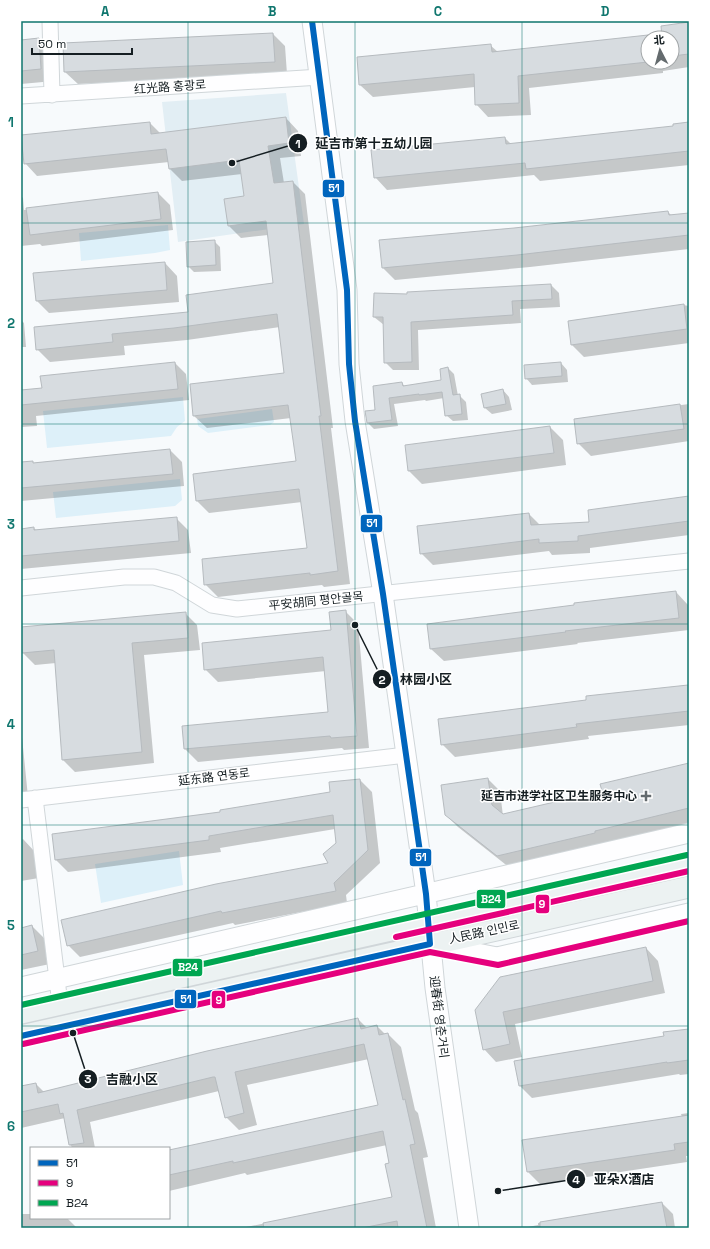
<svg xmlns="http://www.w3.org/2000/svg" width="710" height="1249" viewBox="0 0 710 1249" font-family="'Space Grotesk','Noto Sans SC','Noto Sans KR',sans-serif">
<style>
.built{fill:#e2eef4}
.green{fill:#ddf0f9}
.shadow{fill:#0003;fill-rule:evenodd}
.building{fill:#d7dce0;stroke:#b6bbbf}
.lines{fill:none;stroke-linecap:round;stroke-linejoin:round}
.minor-casing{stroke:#d0d6d9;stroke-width:17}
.tertiary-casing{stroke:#d0d6d9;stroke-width:21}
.secondary-casing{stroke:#d0d6d9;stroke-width:23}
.minor{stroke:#fefeff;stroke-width:15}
.tertiary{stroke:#fefeff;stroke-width:19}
.secondary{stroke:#ecf2f2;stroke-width:21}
.bus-1-casing{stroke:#fff;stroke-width:9}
.bus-2-casing{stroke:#fff;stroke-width:9}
.bus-3-casing{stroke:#fff;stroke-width:9}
.bus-1{stroke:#0065bd;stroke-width:6}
.bus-2{stroke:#e5007d;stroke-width:6}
.bus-3{stroke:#00a651;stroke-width:6}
.grid{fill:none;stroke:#0f766e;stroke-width:1;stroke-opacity:0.55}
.poi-dot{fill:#646b6e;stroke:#fff;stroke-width:1.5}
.labels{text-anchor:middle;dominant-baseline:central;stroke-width:3;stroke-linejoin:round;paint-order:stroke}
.street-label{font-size:12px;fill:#151e22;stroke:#fff}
.poi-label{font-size:12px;font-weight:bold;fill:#151e22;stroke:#fff;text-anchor:end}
.leader{fill:none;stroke:#151e22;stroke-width:1.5}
.callout-dot{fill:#151e22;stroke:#fff;stroke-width:1.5}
.mark-label{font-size:12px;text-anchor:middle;font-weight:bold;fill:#fff}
.callout-label{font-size:13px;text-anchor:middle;font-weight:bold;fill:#151e22;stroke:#fff;stroke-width:3;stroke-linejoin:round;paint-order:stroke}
.line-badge{stroke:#fff;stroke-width:1.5}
.badge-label{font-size:11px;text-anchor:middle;font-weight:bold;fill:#fff}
.neatline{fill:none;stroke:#0f766e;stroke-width:1.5}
.grid-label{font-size:13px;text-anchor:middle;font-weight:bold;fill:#0f766e}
</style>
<rect width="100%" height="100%" fill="#f7fafc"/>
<path class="built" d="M286,93l18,131 -126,18 -16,-140z"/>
<path class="green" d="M168,225l2,25 -15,3 -74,8 -2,-28z
M183,397l2,24 -8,6 -6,9 -124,12 -4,-37z
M272,409l2,13 -4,3 -62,8 -10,-7 -1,-7z
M180,479l2,21 -7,6 -119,12 -3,-26z
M179,851l4,34 -82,18 -6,-39z"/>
<path class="shadow" d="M689,23v44l-26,4v2l-134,15 2,27 -43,2 -12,-13 -1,-17 -102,10 -13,-12 130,-40 8,7 165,-18zM648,38h24v24h-24z
M273,34l12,12 2,28 -209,10 -13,-12z
M39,39l12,13 3,29 -33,3v-43z
M286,118l12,13 3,25 -21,2 4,25 9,-1 12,12 28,234h-2l19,156 -26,3 -2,-2 -104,12 -13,-13 103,-35 -6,-47 -93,11 -12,-12 100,-39 -6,-44 -84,10 -13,-12 91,-42 -5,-47 -93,13 -63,6 1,9 -75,7 -13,-13 152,-36 85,-29 -6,-49 -27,3 -12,-12 16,-29 -3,-23 -60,7 -12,-12 -1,-7 -132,14 -12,-13 125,-40 11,11z
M689,123v42l-149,16 -6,-6 -147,15 -12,-13 130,-39 7,7 162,-18z
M158,193l12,12 3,25 -131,16 -2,-2 -19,2v-50l2,2 1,12z
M668,212l4,4 17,-2v35l-159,18 -135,13 -12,-12 132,-39z
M214,241l6,6 1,24 -27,1 -6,-6z
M165,263l12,13 2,26 -130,11 -12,-12z
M551,285l8,8 1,14 -40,2 1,14 -103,7 1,40h-26l-8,-8 -1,-37 -10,-8 34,-22z
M683,305l6,1v37l-105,14 -12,-12 -3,-24z
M21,320l3,3 2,24h-5z
M175,363l11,11 3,26 -153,16 1,10 -16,1v-36l22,-2z
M561,363l6,7 1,12 -36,3 -6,-7z
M448,368l6,6 4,22h2l6,6 2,18 -15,1 -7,-6 -2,-17 -18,3 -1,-1 -31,4 4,22 -24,3 -6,-6 9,-13 25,-27 3,4 37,-6z
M503,390l6,7 3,13 -20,4 -7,-6z
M689,404v37l-98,15 -13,-13 -3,-24z
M550,427l13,13 3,25 -144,19 -13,-13 -3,-25z
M170,450l12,12 2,24 -163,15v-38l11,-1 2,1z
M689,497v38l-99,13v5l-38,2 -3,-4 -116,14 -12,-12 108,-39 11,11 51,-2z
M176,518l12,12 3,23 -170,16v-39l13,-2 3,3z
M676,592l12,13 1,25 -112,13 1,1 -134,17 -13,-12 -3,-24z
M345,611l13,13 11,124 -25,2 -2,-2 -144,14 -13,-13 -2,-22 146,-14 -3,-42 -108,11 -13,-13 127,-38z
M185,613l12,12 3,25 -56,5 10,108 -79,9 -12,-12 -7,-97 -21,2 -12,-12 -2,-25z
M688,686l1,1v38l-101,11 1,3 -134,18 -13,-13 145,-43z
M21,727l7,70 -7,1z
M689,764v59l-179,45 -52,-41 -12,-12 42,-36 12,12 3,25 100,-24z
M360,780l12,12 8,71 -34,32 1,8 -112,22 -2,-2 -153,34 -12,-12 261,-81 8,-20 -2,-15 -115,19 1,4 -153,20 -12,-12 -3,-25 168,-23 110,-19z
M23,839l12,13 4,26 -18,3v-41z
M32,926l13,13 5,25 -29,6v-41z
M646,948l12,13 7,32 -150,31 7,33 -26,5 -12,-13 -8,-39z
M358,1019l9,9 10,-2 9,9 2,-1 13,13 14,63 3,3 10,44 -5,1 13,70h-195l152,-30 -3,-34 -3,-19 -140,30 -2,-2 -76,18v-40l210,-45 -10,-47 -122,26 10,40 -18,5 -13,-13 -7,-26 -129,31 5,26h-22l-3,-3 -5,-27 -44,10v-41l15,-3 8,8z
M689,1030v44l-9,1 -1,-1 -147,24 -12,-12 145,-49z
M689,1113v43h-3l1,6 -147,22 -12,-12 154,-55 -1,-3z
M662,1203l11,11 2,14h-152l15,-3v-2z
M21,1214h10v4h36l10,10h-56z"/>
<path class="building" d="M689,22v32l-17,2v-18h-10l-1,-12z
M273,33l2,29 -211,10 -1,-29z
M648,35v27l-130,14 1,27 -44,2 -1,-31 -115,11 -2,-28 134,-13 1,8z
M39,38l2,31 -20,2v-31z
M286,117l3,26 -21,3 6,37 19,-2 28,235h-2l19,155 -28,4v-2l-106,12 -2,-26 105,-11 -8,-59 -103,12 -3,-27 103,-13 -8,-56 -95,11 -3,-32 94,-11 -7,-59 -103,14 -62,6 1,8 -77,8 -2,-23 154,-15 -2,-17 87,-12 -7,-62 -38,5 -4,-27 20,-3 -5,-36 -70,9 -3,-20 -142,15 -3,-29 129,-13 1,12z
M689,122v29l-163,18 -1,-6 -151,15 -3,-28 134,-13 1,7 167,-18v-2z
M158,192l3,27 -131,16 -4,-27z
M668,211l1,4 20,-2v22l-172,20 -135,13 -3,-28 135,-12z
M215,240l1,25 -29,2 -1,-25z
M165,262l2,28 -131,11 -3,-28z
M551,284l1,15 -40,2 1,14 -102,7 1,40 -28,1 -1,-46h-10l1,-24 33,1v-2z
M684,304l3,25 -116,16 -3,-24z
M175,362l3,27 -157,16v-15l21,-2 -2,-12z
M561,362l1,14 -37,3 -1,-14z
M448,367l5,28 7,-1 2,20 -17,2 -3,-24 -23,3v-1l-30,4 3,22 -25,3 -2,-12 10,-1 -2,-24 29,-4 1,4 38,-6 -1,-11z
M503,389l3,15 -22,4 -3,-14z
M680,404l4,25 -107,15 -3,-25z
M550,426l4,27 -146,18 -3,-26z
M170,449l3,25 -152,14v-26l12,-1v2z
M689,496v25l-111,15v5l-39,2v-4l-119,15 -3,-28 112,-13 2,12 58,-3 -1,-12z
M177,517l2,24 -158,15v-27l13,-2v3z
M676,591l3,27 -114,13 1,1 -136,17 -3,-25 147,-19v-2z
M346,610l11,126 -26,2 -1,-2 -146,13 -2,-23 146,-14 -5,-55 -119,13 -2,-27 129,-13 -2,-18z
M186,612l2,26 -56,5 10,109 -80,8 -8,-110 -32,3 -1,-26z
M688,685l1,26 -113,13 1,3 -136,18 -3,-26 148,-19v-4z
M689,763v45l-94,23v2l-98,23 -52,-41 -4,-30 47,-7 4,27 11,9 99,-23 -2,-7z
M360,779l8,71 -34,33 2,8 -114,22 -1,-2 -154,35 -6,-26 155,-36 112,-21 -5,-9 13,-11 -3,-28 -124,21v4l-154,20 -3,-26 168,-22v-2l110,-18 -1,-10z
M32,925l6,26 -17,4v-27z
M646,947l7,34 -150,31 7,32 -27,6 -8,-40 25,-33z
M358,1018l3,11 16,-4 2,10 9,-2 15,67 2,-1 10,45 -5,1 17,83h-29l-1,-7 -35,7h-98l-1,-5 129,-26 -7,-33 4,-1 -6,-32 -150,32v-2l-64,14v-25l209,-45 -14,-61 -129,28 9,41 -19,5 -10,-41h-2l-136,33 7,33 -15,2 -6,-32 -3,1 -2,-10 -37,8v-26l15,-3 2,10 169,-42z
M689,1029v31l-22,3v-1l-148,24 -5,-25 150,-25 -1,-4z
M689,1115v27l-15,2 1,6 -148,22 -5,-32z
M662,1202l5,26h-127v-6z"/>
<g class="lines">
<g class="minor-casing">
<path id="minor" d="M50,21l2,74
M21,96l299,-19
M21,588l103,-11h30l22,6 36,22 25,4 452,-48
M35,798l25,206
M21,800l385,-45"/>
</g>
<g class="tertiary-casing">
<path id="tertiary" d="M312,21l35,269 2,74 6,57 28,173 43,300 9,94 34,240
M432,944l65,13 192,-44
M21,987l668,-154"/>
</g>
<g class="secondary-casing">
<path id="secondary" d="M21,1013l668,-150
M21,1036l668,-149"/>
</g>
<use href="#minor" class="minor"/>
<use href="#tertiary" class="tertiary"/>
<use href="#secondary" class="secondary"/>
<g class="bus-1-casing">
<path id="bus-1" d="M21,1036l409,-92 -4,-50 -43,-300 -28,-173 -6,-57 -2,-74 -35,-269"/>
</g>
<g class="bus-2-casing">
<path id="bus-2" d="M396,937l293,-66
M23,1044l407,-92 68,13 191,-44"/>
</g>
<g class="bus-3-casing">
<path id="bus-3" d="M21,1005l666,-150"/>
</g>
<use href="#bus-1" class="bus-1"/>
<use href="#bus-2" class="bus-2"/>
<use href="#bus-3" class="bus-3"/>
</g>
<path class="grid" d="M188,21v1207M355,21v1207M522,21v1207M21,223h668M21,424h668M21,624h668M21,825h668M21,1026h668"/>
<path class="poi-dot" d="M644 790h4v4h4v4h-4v4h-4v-4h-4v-4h4z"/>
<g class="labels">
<g class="street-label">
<text transform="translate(170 87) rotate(-4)">红光路 홍광로</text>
<text transform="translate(316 601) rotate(-6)">平安胡同 평안골목</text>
<text transform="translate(214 777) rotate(-7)">延东路 연동로</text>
<text transform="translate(484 932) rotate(-12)">人民路 인민로</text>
<text transform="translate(439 1017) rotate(83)">迎春街 영춘거리</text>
</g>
<g class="poi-label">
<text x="637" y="796">延吉市进学社区卫生服务中心</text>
</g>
</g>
<path class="leader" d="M232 163L298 143M355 625L382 679M73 1033L88 1079M498 1191L576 1179"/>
<g class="callout-dot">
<circle cx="232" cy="163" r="4"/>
<circle cx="355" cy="625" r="4"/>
<circle cx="73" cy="1033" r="4"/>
<circle cx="498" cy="1191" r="4"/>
<circle cx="298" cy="143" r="10"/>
<circle cx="382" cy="679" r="10"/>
<circle cx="88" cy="1079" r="10"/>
<circle cx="576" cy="1179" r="10"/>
</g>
<g class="mark-label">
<text x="298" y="148">1</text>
<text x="382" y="684">2</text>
<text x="88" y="1083">3</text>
<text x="576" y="1184">4</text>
</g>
<g class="callout-label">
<text x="374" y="148">延吉市第十五幼儿园</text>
<text x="426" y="684">林园小区</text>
<text x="132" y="1084">吉融小区</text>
<text x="624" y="1184">亚朵X酒店</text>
</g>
<g class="line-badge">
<rect x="322" y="179" width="23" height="19" rx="4" fill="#0065bd"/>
<rect x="360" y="514" width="23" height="19" rx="4" fill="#0065bd"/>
<rect x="409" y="848" width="23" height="19" rx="4" fill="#0065bd"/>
<rect x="476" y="889" width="30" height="20" rx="4" fill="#00a651"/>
<rect x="535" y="894" width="15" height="20" rx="4" fill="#e5007d"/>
<rect x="172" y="958" width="31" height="19" rx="4" fill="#00a651"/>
<rect x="174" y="989" width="23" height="20" rx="4" fill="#0065bd"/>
<rect x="211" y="990" width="15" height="19" rx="4" fill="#e5007d"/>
</g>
<g class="badge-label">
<text x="334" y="192">51</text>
<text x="372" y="527">51</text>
<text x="421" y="861">51</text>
<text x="491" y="903">B24</text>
<text x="542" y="908">9</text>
<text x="188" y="971">B24</text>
<text x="186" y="1003">51</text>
<text x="219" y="1004">9</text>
</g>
<rect width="710" height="1249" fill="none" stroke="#ffffff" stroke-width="44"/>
<rect x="30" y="1147" width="140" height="72" fill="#ffffff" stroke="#a1a5a7"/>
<rect x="38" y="1160" width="20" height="6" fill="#0065bd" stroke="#a1a5a7"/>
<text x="66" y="1167" font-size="12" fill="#151e22">51</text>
<rect x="38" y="1180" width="20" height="6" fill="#e5007d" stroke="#a1a5a7"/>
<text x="66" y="1187" font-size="12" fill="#151e22">9</text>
<rect x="38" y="1200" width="20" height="6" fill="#00a651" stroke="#a1a5a7"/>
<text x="66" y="1207" font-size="12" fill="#151e22">B24</text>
<g transform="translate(660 50) rotate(354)"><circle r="19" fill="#ffffff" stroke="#a1a5a7"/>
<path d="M0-3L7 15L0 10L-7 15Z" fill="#646b6e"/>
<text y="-6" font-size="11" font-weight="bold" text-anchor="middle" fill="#151e22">北</text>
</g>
<path d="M32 48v6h100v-6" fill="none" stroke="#151e22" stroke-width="2"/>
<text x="38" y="48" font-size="12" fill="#151e22" stroke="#ffffff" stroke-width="3" paint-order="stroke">50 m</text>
<rect x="22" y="22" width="666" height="1205" class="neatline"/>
<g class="grid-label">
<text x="105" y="16">A</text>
<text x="272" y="16">B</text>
<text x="438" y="16">C</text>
<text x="605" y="16">D</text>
<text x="11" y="127">1</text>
<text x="11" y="328">2</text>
<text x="11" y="529">3</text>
<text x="11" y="729">4</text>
<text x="11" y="930">5</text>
<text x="11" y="1131">6</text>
</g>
</svg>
